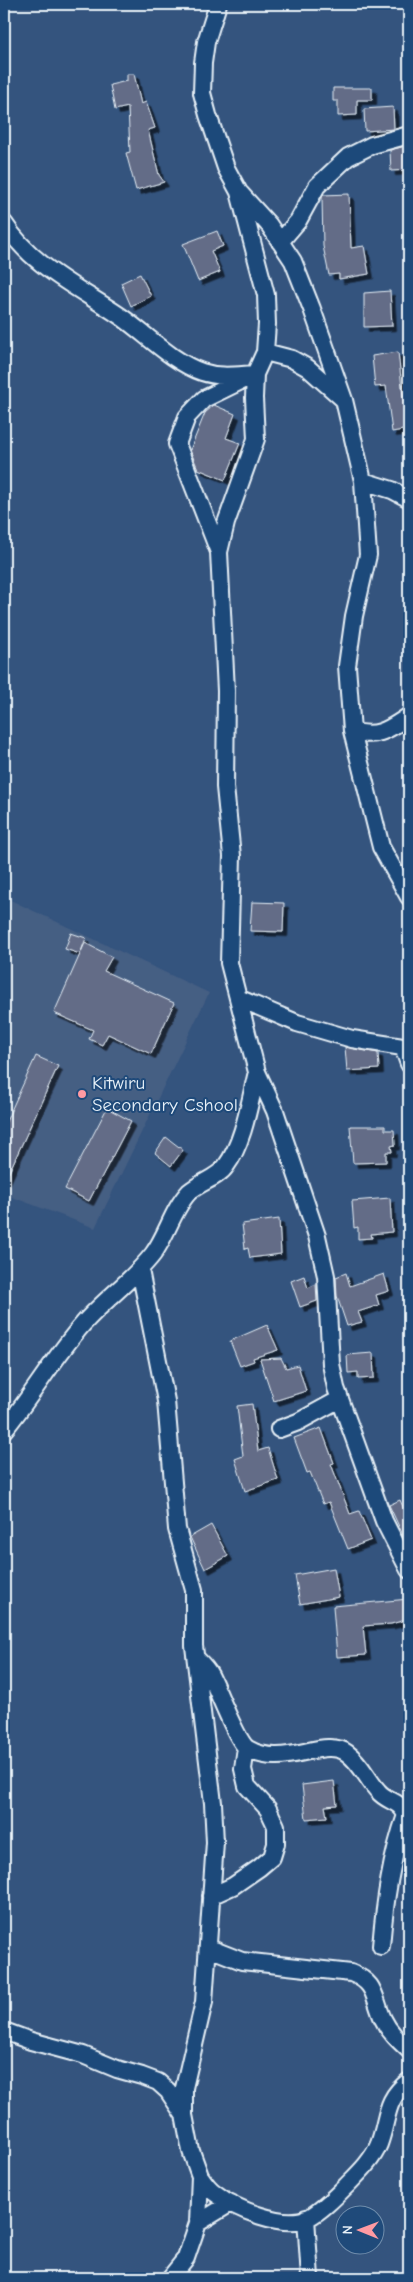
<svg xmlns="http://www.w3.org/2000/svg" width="413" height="2282" viewBox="0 0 413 2282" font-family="'Comic Neue',sans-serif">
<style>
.built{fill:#455e83}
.building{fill:#646c87;stroke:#e8f1f8;filter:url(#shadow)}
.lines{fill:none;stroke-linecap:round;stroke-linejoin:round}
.minor-casing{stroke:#e8f1f8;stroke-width:20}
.minor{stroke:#1f4a7a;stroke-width:16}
.poi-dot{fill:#ff9aa2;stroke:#1f4a7a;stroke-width:2}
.labels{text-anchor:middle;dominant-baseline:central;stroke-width:4;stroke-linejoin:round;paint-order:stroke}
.poi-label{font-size:19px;fill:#e8f1f8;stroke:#1f4a7a;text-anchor:start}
</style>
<defs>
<filter id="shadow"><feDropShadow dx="4.5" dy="4.5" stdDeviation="0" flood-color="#0009"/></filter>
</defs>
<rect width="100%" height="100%" fill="#34547e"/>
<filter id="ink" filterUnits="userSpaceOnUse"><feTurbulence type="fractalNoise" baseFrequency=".02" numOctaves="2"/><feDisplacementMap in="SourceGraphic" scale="10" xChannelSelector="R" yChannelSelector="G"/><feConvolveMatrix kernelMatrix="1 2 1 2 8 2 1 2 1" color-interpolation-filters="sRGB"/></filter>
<g filter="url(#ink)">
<path class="built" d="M6,898l203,95 -114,235 -91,-34v-291z"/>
<path class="building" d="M127,74h7l7,30 5,-2 9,26 -7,2 11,45 5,7 -28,8 -10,-37 4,-1 -2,-45 -13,3 -5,-25 17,-4z
M333,88h39v12h-15v15l-19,1v-15h-5z
M393,107l1,22 -29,2 -1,-22z
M409,145v25l-18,1 -1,-21z
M349,194l2,54 13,-2 5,28 -30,5v-5l-10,1 -6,-29 -1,-48 1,-3z
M217,231l6,15 -12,5 9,21 -22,9 -15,-37z
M140,274l11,22 -20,10 -10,-23z
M390,291l2,35 -28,1v-34z
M398,352l6,53 5,-1v25l-17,3 -6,-46 -11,1 -3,-31z
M214,405l21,9 -9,24 14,5 -15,37 -27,-11 -8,-19 15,-37z
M252,902l32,1 -1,29 -33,-1z
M71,933l15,5 -6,16 -15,-5z
M85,943l27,14 -8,14 70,32 -23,51 -43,-20 -6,11 -13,-6 4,-9 -39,-17z
M345,1047l33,6 1,16 -32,2z
M36,1056l22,10 -54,117v-57z
M107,1108l24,13 -42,80 -24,-12z
M350,1126h35v4h9l1,15 -4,1 1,6h-6v10l-33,1z
M166,1137l17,13 -12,16 -16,-13z
M390,1198l2,34 -21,2 1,4 -14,1v-12l-4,1 -2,-27z
M279,1219l2,35 -31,4 -2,-10 -3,1 -3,-25z
M346,1273l4,13 34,-12 5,17 -13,4 3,10 -21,7 4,10 -15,4 -10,-30 -1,-19z
M304,1276l4,12 8,-4 1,17 -17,6 -9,-26z
M267,1325l11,25 -25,8 1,3 -14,5 -10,-25z
M373,1353l1,25 -16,1v-7l-10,1 -1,-18z
M281,1358l5,10 12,-3 8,26 -32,10 -14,-42z
M252,1404l6,47 10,-3 10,32 -33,11 -10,-32 8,-3 -6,-50z
M321,1428l13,35 -3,1 19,50 9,-3 12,29 -23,9 -19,-47 -6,2 -13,-32 -3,1 -13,-35z
M400,1500l9,20v28l-20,-43z
M211,1525l17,31 -23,13 -15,-32z
M334,1568l5,29 -39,7 -5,-29z
M409,1599v20l-18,5 -28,2 3,29 -29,2 -4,-51z
M334,1781l3,24 -12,1 2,11 -21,2 -4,-34z"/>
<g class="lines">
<g class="minor-casing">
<path id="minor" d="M218,4l-12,38 -3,21 -1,30 6,22 18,53 13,24 30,33 24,36 19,48 32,91 19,81 5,74 -14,61 -7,50 5,65 29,116 28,50
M239,192l27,103 1,29 -2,28 -10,22 -1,24 2,41 -30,84 -7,29 7,139 -1,96 7,69 -3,107 28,109 18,39 42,125 9,40 5,88 5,24 48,133 25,49
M4,223c28,44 77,66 119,95 25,18 50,44 79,54 18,6 35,3 53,2
M280,242l18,-21 19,-35 31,-29 24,-12 37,-10
M265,352l27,7 16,9 35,31
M363,481l29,9 17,9
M219,552l-42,-108 10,-27 17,-18 43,-21
M352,731c26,8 37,-2 57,-15
M238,998l59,25 55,16 57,9
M403,1047l6,17
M140,1270l26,131 11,128 17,61v56l19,157 2,39 -11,160 -20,86v27
M279,1429l19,-7 42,-23
M4,1430c28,-34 50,-73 79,-106 22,-25 50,-44 70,-70 14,-19 20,-45 36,-62 11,-10 29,-14 37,-26 18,-24 24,-66 31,-94
M196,1658c5,5 11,11 14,17 8,15 27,67 38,74 36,21 75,-13 99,4 14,10 20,26 31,38 10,12 21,8 28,24
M211,1896l22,-10 26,-18 13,-11 4,-13v-18l-8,-17 -21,-23 -4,-17 3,-21
M381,1946c4,-45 10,-88 25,-131l3,-2
M209,1948l33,13 109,12c26,10 22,24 32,46 6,13 16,22 26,31
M4,2031l27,10 52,14 34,14 25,7 16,6 10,9 16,24 7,36 9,25 -2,47 -12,35 -16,20
M200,2176c4,6 9,13 15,17 20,16 68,36 93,25 15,-8 29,-23 41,-35 11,-11 24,-24 30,-39 10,-27 5,-44 30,-63
M306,2218l4,60
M198,2223l33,-20"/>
</g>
<use href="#minor" class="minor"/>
</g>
</g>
<circle class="poi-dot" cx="82" cy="1094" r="5"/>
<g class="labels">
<g class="poi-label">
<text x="92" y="1083">Kitwiru<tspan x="92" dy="22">Secondary Cshool</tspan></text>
</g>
</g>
<rect width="413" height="2282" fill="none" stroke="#1f4a7a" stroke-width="20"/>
<rect x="10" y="10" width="393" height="2262" fill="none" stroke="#e8f1f8" stroke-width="2" filter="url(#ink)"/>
<g transform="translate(360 2230) rotate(271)"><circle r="24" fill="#1f4a7a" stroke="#6f8dac"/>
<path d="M0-4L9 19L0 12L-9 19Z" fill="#ff9aa2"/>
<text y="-8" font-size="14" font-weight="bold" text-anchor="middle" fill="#e8f1f8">N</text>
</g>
</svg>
